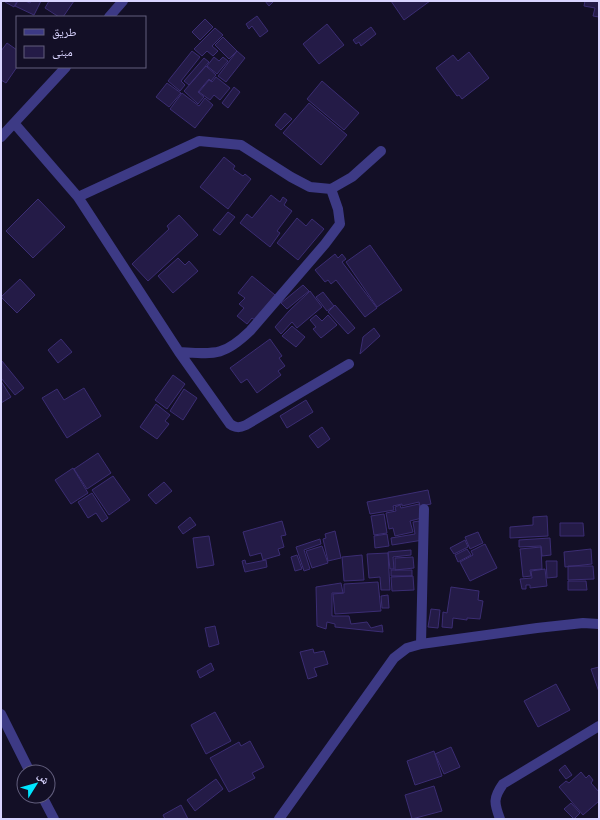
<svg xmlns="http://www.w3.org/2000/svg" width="600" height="820" viewBox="0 0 600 820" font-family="Quicksand,'Noto Naskh Arabic',sans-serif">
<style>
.building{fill:#241b47;stroke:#3b2d73}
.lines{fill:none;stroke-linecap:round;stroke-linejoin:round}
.minor{stroke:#3d3a85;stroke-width:10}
</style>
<rect width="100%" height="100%" fill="#130f26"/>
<path class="building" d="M6,1h11l-3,6 -9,-5z
M18,1h7l5,2 1,-2h10l-7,14 -19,-9z
M49,1h25l-11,16h-4l-14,-9z
M265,1h9l-5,5z
M391,1h39l-26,19z
M585,1h14v16l-6,-1 2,-8 -11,-2z
M257,16l11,15 -8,6 -8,-11 -3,3 -3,-5z
M205,19l8,8 -13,13 -8,-8z
M327,24l17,21 -25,19 -16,-20z
M371,27l5,7 -15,12 -2,-4 -3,2 -3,-4z
M215,28l8,7 -11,11 6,5 -5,5 -6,-5 -5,5 -8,-7z
M223,37l14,14 -8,8 -14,-14z
M7,43l10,7v17l-11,16 -5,-3v-29z
M192,51l8,6 -19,24 4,4 -5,6 -12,-10z
M237,51l8,7 -19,24 -8,-6z
M469,52l20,26 -27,21 -3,-4 -2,1 -21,-28 17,-13 5,6z
M214,57l5,4 4,-4 5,4 -11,13 -10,-8z
M204,58l5,4 -20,23 -5,-4z
M206,66l10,9 -5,6 -2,-2 -11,13 6,5 -6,7 -14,-13z
M216,77l14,11 -10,12 -6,-5 -4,5 -11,-8 10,-12 3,2z
M322,81l37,32 -15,17 -37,-31z
M167,83l14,10 -12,14 -13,-10z
M234,87l6,5 -12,16 -6,-5z
M182,93l17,13 6,-8 8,7 -18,23 -25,-19z
M309,103l38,32 -26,30 -38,-32z
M285,113l7,6 -11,11 -6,-5z
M224,157l11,9 -2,3 10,7 2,-2 6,5 -23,30 -28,-22z
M271,195l9,7 3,-5 4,3 -3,5 8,6 -15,20 3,2 -10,14 -30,-24 7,-9 5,4z
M38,199l27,28 -32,31 -27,-27z
M228,212l7,5 -15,18 -7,-5z
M179,215l19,20 -50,46 -16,-17 37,-35 -2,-3z
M297,218l9,8 6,-7 12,10 -26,31 -21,-17z
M370,245l32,45 -25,17 -31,-45z
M335,254l3,4 4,-4 4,5 -4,3 35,46 -12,9 -29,-37 -5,4 -3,-4 -3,2 -10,-12z
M178,258l7,7 4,-4 9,10 -25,22 -15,-17z
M252,276l23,19 -20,25 -3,-2 -5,6 -10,-8 7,-8 -5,-4 6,-6 -7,-5z
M20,279l15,16 -18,18 -16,-16z
M303,285l6,6 -22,18 -6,-6z
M310,291l12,16 -25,21 -5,-6 -11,12 -6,-7 14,-16z
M323,292l11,14 -7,5 -11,-14z
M335,305l20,23 -7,6 -20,-22z
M316,315l6,6 6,-6 9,10 -16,13 -8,-9 3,-2 -6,-7z
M292,326l13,11 -9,10 -14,-11z
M374,328l6,8 -20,18 3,-17z
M61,339l11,13 -14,11 -10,-13z
M270,339l12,17 -3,2 6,8 -7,5 3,4 -24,18 -10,-14 -6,4 -11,-15z
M2,361l22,27 -9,7 -14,-17z
M173,375l12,9 -18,25 -12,-9z
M1,381l10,16 -10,6z
M84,388l17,28 -34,22 -25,-40 15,-9 7,11z
M184,389l13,9 -14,22 -13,-9z
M306,400l7,12 -26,16 -7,-12z
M156,404l14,11 -5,6 4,3 -12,15 -17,-12z
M322,427l8,12 -12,9 -9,-12z
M98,453l13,20 -24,16 -13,-20z
M73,468l15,25 -17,11 -16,-24z
M113,476l17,24 -21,15 -17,-25z
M164,482l8,9 -16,13 -8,-9z
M428,490l3,14 -11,2 -1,-4 -17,4v-2l-9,2 1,4 -24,4 -3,-12z
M92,493l16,25 -6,4 -6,-9 -8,5 -10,-16z
M419,504l3,14 -12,3 3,11 -18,4 -2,-8 -4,1 -3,-16 10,-2 -1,-4 5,-2 1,3z
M384,514l3,19 -13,2 -3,-19z
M547,516l1,20 -38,2v-11l23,-2v-8z
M190,517l6,8 -13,9 -5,-7z
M282,521l4,14 -5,1 3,11 -6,2 2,6 -17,5 -2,-7 -11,3 -7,-24z
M419,521l4,19 -31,5 -1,-7 24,-4 -2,-12z
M560,523h23l1,13h-24z
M335,531l6,27 -13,3 -5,-22 3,-1 -1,-4z
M478,532l5,11 -13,6 -5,-12z
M387,534l2,12 -14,2 -1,-12z
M209,536l5,29 -17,3 -4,-30z
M550,538l1,17 -9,1 -1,-10 -22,1v-7z
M320,539l1,5 -17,6 6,19 -6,2 -8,-24z
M465,540l3,7 -14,7 -4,-6z
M485,544l12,24 -27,13 -10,-19 13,-7 -2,-4z
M322,546l6,17 -16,5 -6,-17z
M541,547l1,22 -12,1 1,6 -8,1 -3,-28z
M467,549l4,6 -13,7 -3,-7z
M591,549l1,15 -27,3 -1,-15z
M411,550v5l-18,2 1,12h-4l-2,-17z
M388,553l2,37h-9l-1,-13 -11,1 -2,-24z
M297,555l5,14 -7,2 -4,-14z
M362,555l2,25 -20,1 -2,-24z
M413,557l1,11 -19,2v-12z
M245,560l1,4 20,-4 1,7 -22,5 -3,-11z
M546,561h11v16l-10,1z
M568,566h25l1,13 -26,1z
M545,569l2,17 -17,2v-3h-4v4h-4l-2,-10 12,-1 -1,-7z
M391,570h21v6h-21z
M413,576l1,14 -22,1 -1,-14z
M568,581h18l1,9h-19z
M378,582l3,29 -46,3 -2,-20 11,-1v-9z
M341,583l2,10h-11v23h17l2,8 16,-2 4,6 11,-3 1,7 -48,-5v-3l-8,-2 -1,7 -9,-3 -1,-39z
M451,587l28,4 -1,9 5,1 -3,18 -13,-1v2l-14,-2 -1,10 -10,-1 1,-15 4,1z
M388,595l1,13h-7l-1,-12z
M431,609l9,1 -2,18 -10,-1z
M215,626l4,18 -10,3 -4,-19z
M313,649l1,4 10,-2 4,13 -14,4 3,8 -9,3 -8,-27z
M211,663l3,7 -14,8 -3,-7z
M599,667v25l-8,-23z
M556,684l14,26 -32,17 -14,-26z
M215,712l16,29 -25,13 -15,-29z
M250,741l14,26 -12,6 3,5 -26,14 -19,-34 29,-16 2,4z
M451,747l9,20 -16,7 -9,-20z
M434,751l8,25 -27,9 -8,-24z
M565,765l7,10 -6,4 -7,-9z
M581,772l5,6 3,-3 4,5 -2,3 8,9v9l-16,14 -24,-28 7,-6 3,2z
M216,779l7,10 -28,22 -8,-11z
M434,786l8,25 -30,8 -7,-24z
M571,803l9,10 -6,6 -10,-10z
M181,805l7,14h-23l-2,-4z"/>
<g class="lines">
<path class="minor" d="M109,17l14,-16
M14,123l64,74 101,155 51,72c6,4 9,4 16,1l103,-61
M1,137l65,-70
M78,197l121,-56 42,4 50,32 19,10 21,2 21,-12 29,-26
M179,352c35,2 44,5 71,-21l75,-87 15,-20 -2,-15 -7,-20
M421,644l3,-135
M1,714l29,58
M42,796l12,23
M279,819l115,-161 13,-10 14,-4 116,-16 46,-5 16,1
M500,819c-6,-16 -7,-21 3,-35l96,-58"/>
</g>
<rect width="600" height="820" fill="none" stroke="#d9d4ff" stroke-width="4"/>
<rect x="16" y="16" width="130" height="52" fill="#130f26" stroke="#625e7d"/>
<rect x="24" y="29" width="20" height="6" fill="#3d3a85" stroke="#625e7d"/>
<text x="52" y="36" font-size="12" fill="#d9d4ff">طريق</text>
<rect x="24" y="46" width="20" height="12" fill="#241b47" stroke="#625e7d"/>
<text x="52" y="56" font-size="12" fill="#d9d4ff">مبنى</text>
<g transform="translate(36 784) rotate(53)"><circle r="19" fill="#130f26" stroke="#625e7d"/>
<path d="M0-3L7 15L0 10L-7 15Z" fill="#00e5ff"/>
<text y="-6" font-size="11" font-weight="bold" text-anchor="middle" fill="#d9d4ff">ش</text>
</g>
</svg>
